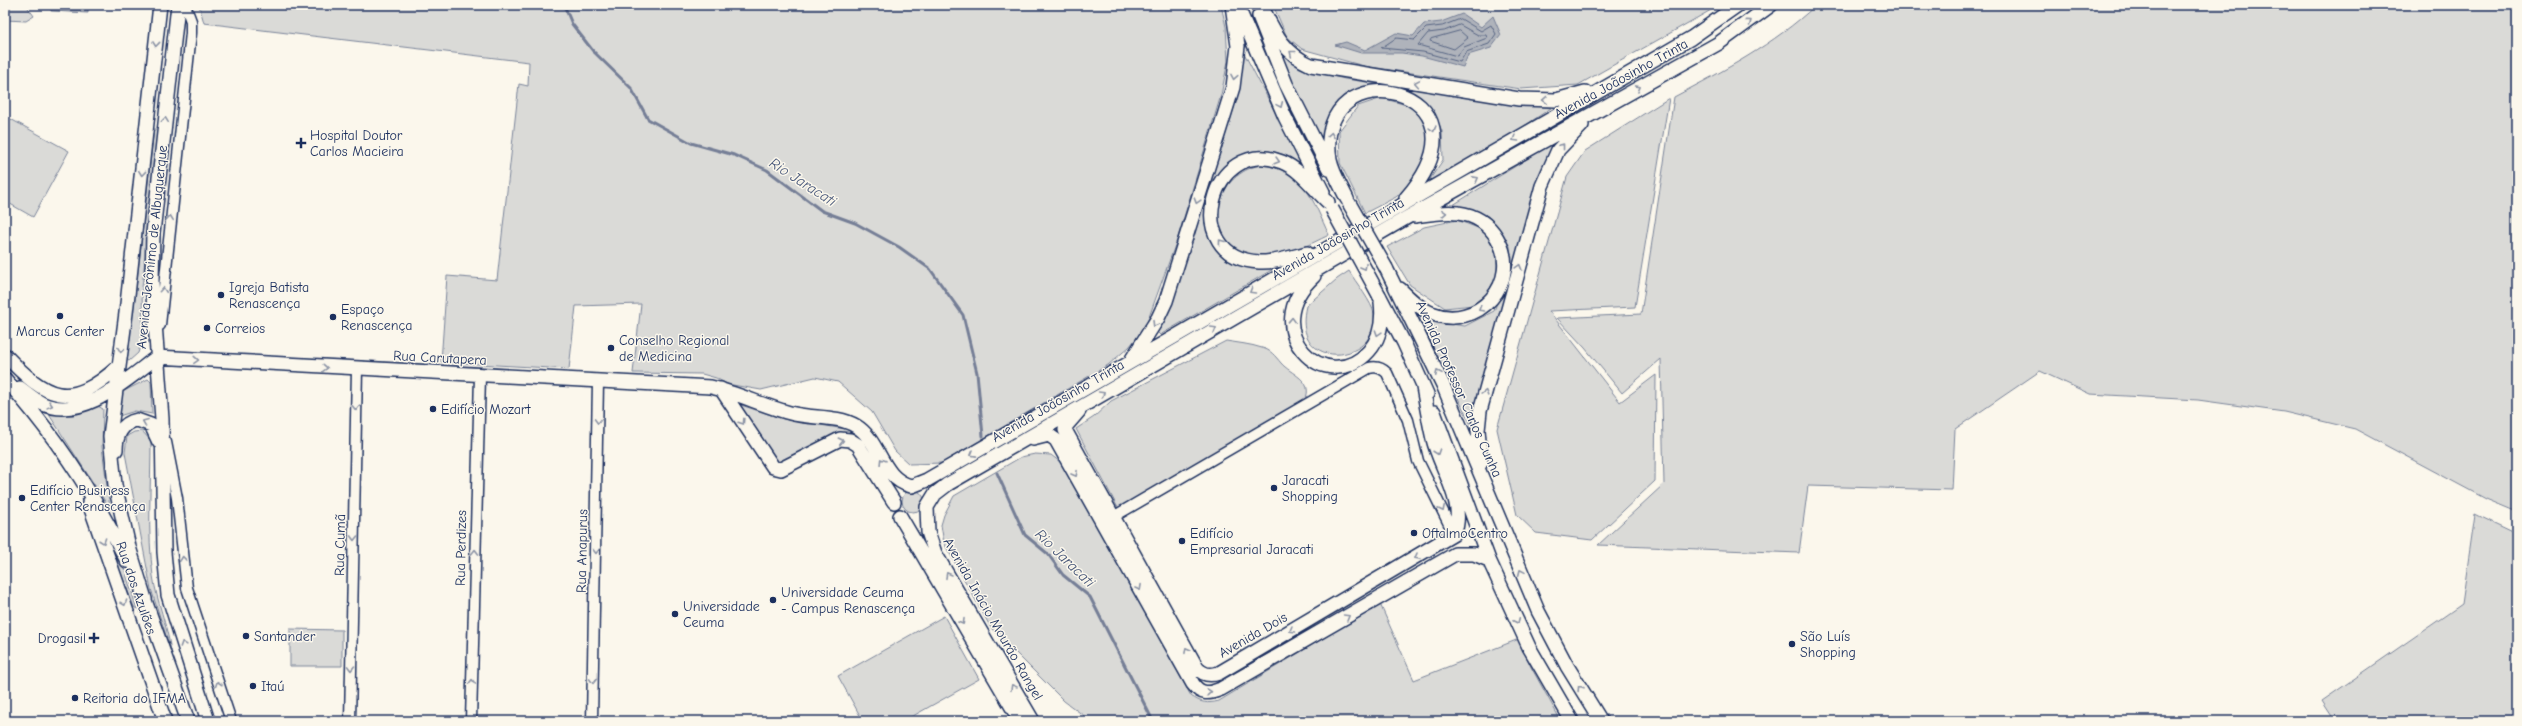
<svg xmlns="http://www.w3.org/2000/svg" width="2522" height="726" viewBox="0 0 2522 726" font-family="'Comic Neue',sans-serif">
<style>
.green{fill:#dadad7;stroke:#7a849a}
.water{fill:#afb3bb;stroke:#747e96}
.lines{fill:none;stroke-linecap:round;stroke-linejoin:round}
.shore{stroke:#566483;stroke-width:1}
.stream{stroke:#747e96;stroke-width:3}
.minor-casing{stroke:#1b2f5e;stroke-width:13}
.major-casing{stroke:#1b2f5e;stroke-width:16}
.minor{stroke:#fbf7ec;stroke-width:10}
.major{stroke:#fbf7ec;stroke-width:13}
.major-bridge-casing{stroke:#1b2f5e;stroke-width:16;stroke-linecap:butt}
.major-bridge{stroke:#fbf7ec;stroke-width:13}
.oneway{stroke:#8b93a5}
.poi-dot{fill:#1b2f5e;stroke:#fbf7ec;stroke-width:1.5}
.labels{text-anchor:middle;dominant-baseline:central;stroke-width:3;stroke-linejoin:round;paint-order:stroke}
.street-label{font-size:14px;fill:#1b2f5e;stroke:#fbf7ec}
.poi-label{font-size:14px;fill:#1b2f5e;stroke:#fbf7ec;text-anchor:start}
.water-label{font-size:15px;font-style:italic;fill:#47577a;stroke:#fbf7ec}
</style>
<rect width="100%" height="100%" fill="#fbf7ec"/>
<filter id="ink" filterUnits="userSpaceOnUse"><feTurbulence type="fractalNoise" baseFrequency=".025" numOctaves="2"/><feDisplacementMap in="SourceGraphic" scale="8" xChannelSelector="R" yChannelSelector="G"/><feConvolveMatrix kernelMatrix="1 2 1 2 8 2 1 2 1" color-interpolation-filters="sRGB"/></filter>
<g filter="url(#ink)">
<path class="green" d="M5,5h21l8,11 -8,5 -21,-1z
M199,5h1022l5,22 2,34 -7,34 -43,142 -33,91 -16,19 -21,18 -166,98 -33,1 -14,-13 -23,-39 -34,-30 -23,-5 -54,13 -34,-6 -11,-6 -14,-4 -69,-1 8,-69 -65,2 -7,63 -128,-7 6,-86 50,4 22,-196 9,2 1,-24 -325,-39z
M1273,5h444l-6,5 -133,75 -57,4 -157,-23 -62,-17 -15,-12z
M1816,5h701v507l-31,-13 -131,-70 -71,-17 -86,-12 -108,-6 -50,-23 -85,58 -3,61 -144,-4 -9,67 -201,-8 66,-61 -3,-125 -39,34 -37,-45 -28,-30 84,-4 33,-217c51,-27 99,-52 142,-92z
M1276,44l30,26 39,9 206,29 -34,23 -89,51 15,-22 -1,-29 -11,-24 -18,-13 -19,-7 -31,1 -25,18 -14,35 -15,-22 -31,-65z
M1244,53l59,112c-5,-2 -9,-5 -14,-8 -34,-16 -51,3 -74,24l5,69c16,17 33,20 55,18l-115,67 -3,-3 13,-23 64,-201z
M1382,98l28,8 17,17 3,29 -11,25 -23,20 -31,16 -25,-50 -1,-32 19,-25z
M1669,98l-34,209 -86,4 71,91 36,-27 -1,106 -63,59 -56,-7 -19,-18 -20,-86 70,-252 18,-26z
M5,116l64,35 -36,66 -28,-16z
M154,129h5l-17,159 1,49 -5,16 -9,8 -3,-2 9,-60z
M1567,134l-72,205 -23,88 -57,-118 23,13 27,4 29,-15 17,-46 -1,-19 -22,-30 -35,-11z
M1260,165c44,3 53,36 69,70 -19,9 -43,22 -64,23 -5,0 -10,-2 -15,-3 -51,-12 -39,-79 10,-90z
M1457,220l29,11 11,24v21l-9,16 -15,13 -28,3 -35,-23 -23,-38 37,-20z
M1349,271c6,10 24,33 25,43 6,51 -84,59 -68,-8l31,-27z
M1226,341c12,2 24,3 36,7 9,2 13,8 19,15 9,11 34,17 24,37l-187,108 -42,-79 18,-12 17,-16z
M148,379l3,3 1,32 -17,-3 -16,5 3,-24z
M738,404l45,15 62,10 5,2 -1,3 -72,30z
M98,406l5,3 -1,38 8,62 -62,-96 26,2z
M142,431l9,10c0,45 -4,91 2,135 4,26 14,49 18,75l-20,-62 -26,-136 2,-17 7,-4z
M1035,454l16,1 13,10 127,231c10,7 16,8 28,5l161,-97 34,76 105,-41 12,28 30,54h-470l-27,-20 -73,-73 -47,-85 -3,-18 3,-10 10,-19 67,-39z
M902 501a11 11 0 1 1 22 0a11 11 0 1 1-22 0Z
M2475,514l42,20v187h-182l-13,-20 140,-97z
M111,546l12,19 14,44 -3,-2 -12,-31 -4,2z
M944,616l35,63 -75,42h-41l-25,-45z
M290,629l52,1v36h-52z"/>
<path class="water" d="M51,5h37v8l-37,-2z
M1462,14l19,13 12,-11 8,19 -10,13 -23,7 -5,12 -41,-11 -20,-3h-41l-26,-8 11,-3 19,8 31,-17 17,3 11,-12 17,-2z"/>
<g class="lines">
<path class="shore" d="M1461,19l20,12 10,-6 5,9 -7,10 -23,8 -6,10 -37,-10 -42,-4 15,-10 18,2 12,-12 16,-2z
M1460,25l18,10h8l1,3 -23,9 -7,9 -39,-11 10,-12 16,-2z
M1460,31l8,7 -14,11 -24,-8 1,-2z"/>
<path class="stream" d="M564,5l8,19 21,27 38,37 17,31 43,24 43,12 33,15 55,41 33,12 44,24 31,22 33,46 14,58 6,63
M997,473l28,62 23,19 15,21 27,22 63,124"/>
<g class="minor-casing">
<path id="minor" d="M160,325l31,-292v-12l-6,-16
M166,442l11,56 10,90 44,133
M1113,517l256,-149c7,-2 13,0 18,5l21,47 10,41 36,73
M350,721l7,-352
M471,721l9,-345
M592,721l6,-339"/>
</g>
<g class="major-casing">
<path id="major" d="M178,5l-25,228 -1,49 10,137 2,133 4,43 40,126
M1261,5c13,26 22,48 50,60l208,34 37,1 29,-8
M1240,12l45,105 38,75
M1259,16l27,68 43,85
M1347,199c-6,-13 -14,-25 -17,-39 -18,-114 174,-75 76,38
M1307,253c-16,4 -32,10 -48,9 -80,-4 -49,-128 23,-100 18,7 32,27 46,40
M1386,268l57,117 95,226 29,55 34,55
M1314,276c-59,54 12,123 55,75 12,-14 14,-32 12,-49
M1400,289c9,9 19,19 31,24 47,19 92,-32 66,-75 -9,-15 -22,-23 -39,-25 -14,-2 -29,1 -43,3
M1379,295l25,48 23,51
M5,355c41,43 64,57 114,11
M157,357l554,30c27,6 52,19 79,26 21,6 47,2 66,13 25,15 24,52 55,60
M1132,359l26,-41 8,-17 67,-214 5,-41 -6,-41
M5,379c49,55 90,116 122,182
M20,388c8,6 15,12 23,16 41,17 84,-25 114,-47
M721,389l52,78 8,2 59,-30 10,1 8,5 36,57
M1079,411l-13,15 -1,4 132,238c6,7 13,8 22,5l235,-139c13,-29 -14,-66 -21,-95 -4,-17 -7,-35 -10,-52
M1434,412l55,148 40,87 43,74
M1033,439l16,-4 7,5 137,244c8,11 16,10 28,5l234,-135h19l15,6
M116,450c0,-14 6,-27 21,-30l14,5 8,17
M1481,463l-3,-33 2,-19 62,-225 16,-36 24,-25
M912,486l15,-6 764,-442 47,-33
M89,503l76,218
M927,507l8,-13 13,-10 458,-266 313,-175 52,-38
M927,508l1,24 7,21 98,168
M900,516l120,205
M142,592l46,129
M145,599l-16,-52 -14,-62 -5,-49 16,-123 34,-308"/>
</g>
<use href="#minor" class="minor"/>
<use href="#major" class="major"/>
<g class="major-bridge-casing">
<path id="major-bridge" d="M1349,203l37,65
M1332,209l47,86"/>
</g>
<use href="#major-bridge" class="major-bridge"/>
</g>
<defs><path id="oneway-chevron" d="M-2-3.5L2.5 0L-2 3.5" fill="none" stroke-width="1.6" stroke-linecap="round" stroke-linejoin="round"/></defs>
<g class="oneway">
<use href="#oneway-chevron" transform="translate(1749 22) rotate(-37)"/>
<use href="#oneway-chevron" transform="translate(156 44) rotate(96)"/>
<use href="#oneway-chevron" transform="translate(1292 53) rotate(-141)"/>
<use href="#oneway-chevron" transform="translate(1234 77) rotate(100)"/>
<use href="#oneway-chevron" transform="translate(1417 83) rotate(-170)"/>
<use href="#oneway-chevron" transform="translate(1638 88) rotate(-29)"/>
<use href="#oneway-chevron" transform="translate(1545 100) rotate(178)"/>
<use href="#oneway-chevron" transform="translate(1280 105) rotate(66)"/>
<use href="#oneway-chevron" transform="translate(165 120) rotate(-84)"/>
<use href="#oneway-chevron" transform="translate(1433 129) rotate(74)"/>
<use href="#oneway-chevron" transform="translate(1331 135) rotate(-81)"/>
<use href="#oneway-chevron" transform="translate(1515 139) rotate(150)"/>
<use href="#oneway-chevron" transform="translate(1562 146) rotate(-52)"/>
<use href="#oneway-chevron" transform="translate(1277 161) rotate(16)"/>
<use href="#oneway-chevron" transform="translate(142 173) rotate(96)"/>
<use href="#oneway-chevron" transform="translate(1476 179) rotate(-29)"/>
<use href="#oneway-chevron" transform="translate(1197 201) rotate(107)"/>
<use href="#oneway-chevron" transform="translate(1444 213) rotate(-3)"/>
<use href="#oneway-chevron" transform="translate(170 218) rotate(-84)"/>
<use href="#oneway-chevron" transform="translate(1221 242) rotate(-127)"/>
<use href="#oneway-chevron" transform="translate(1364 267) rotate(61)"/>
<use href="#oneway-chevron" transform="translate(1519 267) rotate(-74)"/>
<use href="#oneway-chevron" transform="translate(163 290) rotate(-85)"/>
<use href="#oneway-chevron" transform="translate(1252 291) rotate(149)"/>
<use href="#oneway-chevron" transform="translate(1481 309) rotate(149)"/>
<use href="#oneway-chevron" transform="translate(1292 320) rotate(-88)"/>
<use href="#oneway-chevron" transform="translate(1155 324) rotate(121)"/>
<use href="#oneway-chevron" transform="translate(1214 329) rotate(-30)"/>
<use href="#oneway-chevron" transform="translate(1378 333) rotate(108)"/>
<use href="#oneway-chevron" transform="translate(121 350) rotate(98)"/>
<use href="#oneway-chevron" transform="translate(196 360) rotate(3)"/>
<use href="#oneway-chevron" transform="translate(325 368) rotate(4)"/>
<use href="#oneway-chevron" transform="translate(1438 373) rotate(-115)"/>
<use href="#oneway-chevron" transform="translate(1485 393) rotate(-75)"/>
<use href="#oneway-chevron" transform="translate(1102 394) rotate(-30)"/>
<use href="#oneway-chevron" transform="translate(50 405) rotate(15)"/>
<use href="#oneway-chevron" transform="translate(356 408) rotate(91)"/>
<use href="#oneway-chevron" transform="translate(598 421) rotate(91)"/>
<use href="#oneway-chevron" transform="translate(145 422) rotate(-159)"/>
<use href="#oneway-chevron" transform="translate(742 422) rotate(57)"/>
<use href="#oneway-chevron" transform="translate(841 441) rotate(-13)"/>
<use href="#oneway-chevron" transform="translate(1437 452) rotate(71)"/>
<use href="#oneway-chevron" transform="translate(973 454) rotate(151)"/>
<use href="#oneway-chevron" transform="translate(882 461) rotate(-122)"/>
<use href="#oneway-chevron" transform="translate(1075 474) rotate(61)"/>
<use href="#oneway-chevron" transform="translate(1442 509) rotate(64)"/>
<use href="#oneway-chevron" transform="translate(354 538) rotate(91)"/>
<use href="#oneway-chevron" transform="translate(103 541) rotate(71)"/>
<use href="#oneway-chevron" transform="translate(596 551) rotate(91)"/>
<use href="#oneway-chevron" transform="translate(475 552) rotate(-89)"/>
<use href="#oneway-chevron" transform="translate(1417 557) rotate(151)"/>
<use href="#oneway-chevron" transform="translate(183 559) rotate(-96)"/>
<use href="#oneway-chevron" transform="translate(1521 572) rotate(-114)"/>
<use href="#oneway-chevron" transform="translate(948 575) rotate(-120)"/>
<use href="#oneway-chevron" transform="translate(1139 588) rotate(61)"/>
<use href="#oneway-chevron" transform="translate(124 603) rotate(71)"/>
<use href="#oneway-chevron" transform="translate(1347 617) rotate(-30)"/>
<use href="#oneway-chevron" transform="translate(1517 621) rotate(65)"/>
<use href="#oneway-chevron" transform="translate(962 622) rotate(60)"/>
<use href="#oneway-chevron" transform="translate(1292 630) rotate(150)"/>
<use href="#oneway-chevron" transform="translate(183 644) rotate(-108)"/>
<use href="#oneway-chevron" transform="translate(1187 650) rotate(-119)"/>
<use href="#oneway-chevron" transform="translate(351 668) rotate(91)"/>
<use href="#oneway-chevron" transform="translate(593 681) rotate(91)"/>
<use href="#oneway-chevron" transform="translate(472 682) rotate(-89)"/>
<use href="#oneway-chevron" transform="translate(218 684) rotate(-109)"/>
<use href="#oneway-chevron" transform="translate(1013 687) rotate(-120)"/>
<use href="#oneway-chevron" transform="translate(1580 688) rotate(-122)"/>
<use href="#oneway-chevron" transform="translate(1209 692) rotate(-5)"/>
</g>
</g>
<g class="poi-dot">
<path d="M299 137h4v4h4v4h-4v4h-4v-4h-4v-4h4z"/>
<circle cx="221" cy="295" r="4"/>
<circle cx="60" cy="316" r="4"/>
<circle cx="333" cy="317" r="4"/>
<circle cx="207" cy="328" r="4"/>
<circle cx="611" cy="348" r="4"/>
<circle cx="433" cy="409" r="4"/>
<circle cx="1274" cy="488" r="4"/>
<circle cx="22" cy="498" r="4"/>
<circle cx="1414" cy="533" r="4"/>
<circle cx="1182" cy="541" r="4"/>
<circle cx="773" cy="600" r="4"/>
<circle cx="675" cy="614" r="4"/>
<circle cx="246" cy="636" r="4"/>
<path d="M92 632h4v4h4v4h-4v4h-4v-4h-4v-4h4z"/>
<circle cx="1792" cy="644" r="4"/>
<circle cx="253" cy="686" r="4"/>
<circle cx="75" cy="698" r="4"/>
</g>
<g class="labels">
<g class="street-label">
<text transform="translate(1621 79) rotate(-29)">Avenida Joãosinho Trinta</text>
<text transform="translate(1338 239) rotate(-30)">Avenida Joãosinho Trinta</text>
<text transform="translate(152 247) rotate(-84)">Avenida Jerônimo de Albuquerque</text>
<text transform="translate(440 358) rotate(3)">Rua Carutapera</text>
<text transform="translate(1459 389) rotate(66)">Avenida Professor Carlos Cunha</text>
<text transform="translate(1058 401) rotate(-30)">Avenida Joãosinho Trinta</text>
<text transform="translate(340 545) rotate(-89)">Rua Cumã</text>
<text transform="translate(461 548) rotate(-89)">Rua Perdizes</text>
<text transform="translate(582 551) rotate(-89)">Rua Anapurus</text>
<text transform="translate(136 588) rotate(71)">Rua dos Azulões</text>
<text transform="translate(993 619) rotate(60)">Avenida Inácio Mourão Rangel</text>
<text transform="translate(1253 635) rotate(-30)">Avenida Dois</text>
</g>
<g class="poi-label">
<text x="310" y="135">Hospital Doutor<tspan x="310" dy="16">Carlos Macieira</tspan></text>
<text x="229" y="287">Igreja Batista<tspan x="229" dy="16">Renascença</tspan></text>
<text x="341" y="309">Espaço<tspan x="341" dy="16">Renascença</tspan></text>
<text x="215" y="328">Correios</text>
<text x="60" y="331" text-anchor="middle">Marcus Center</text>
<text x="619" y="340">Conselho Regional<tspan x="619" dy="16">de Medicina</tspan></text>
<text x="441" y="409">Edifício Mozart</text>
<text x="1282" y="480">Jaracati<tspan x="1282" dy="16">Shopping</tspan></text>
<text x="30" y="490">Edifício Business<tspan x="30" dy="16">Center Renascença</tspan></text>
<text x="1190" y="533">Edifício<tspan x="1190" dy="16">Empresarial Jaracati</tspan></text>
<text x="1422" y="533">OftalmoCentro</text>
<text x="781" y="592">Universidade Ceuma<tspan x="781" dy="16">- Campus Renascença</tspan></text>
<text x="683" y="606">Universidade<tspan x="683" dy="16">Ceuma</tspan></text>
<text x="254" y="636">Santander</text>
<text x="1800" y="636">São Luís<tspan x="1800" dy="16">Shopping</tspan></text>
<text x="86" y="638" text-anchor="end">Drogasil</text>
<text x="261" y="686">Itaú</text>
<text x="83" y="698">Reitoria do IFMA</text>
</g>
<g class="water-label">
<text transform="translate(803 182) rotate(33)">Rio Jaracati</text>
<text transform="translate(1065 558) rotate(44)">Rio Jaracati</text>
</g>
</g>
<rect width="2522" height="726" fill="none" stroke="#fbf7ec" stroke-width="20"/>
<rect x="10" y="10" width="2502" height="706" fill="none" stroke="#1b2f5e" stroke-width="1.5" filter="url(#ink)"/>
</svg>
